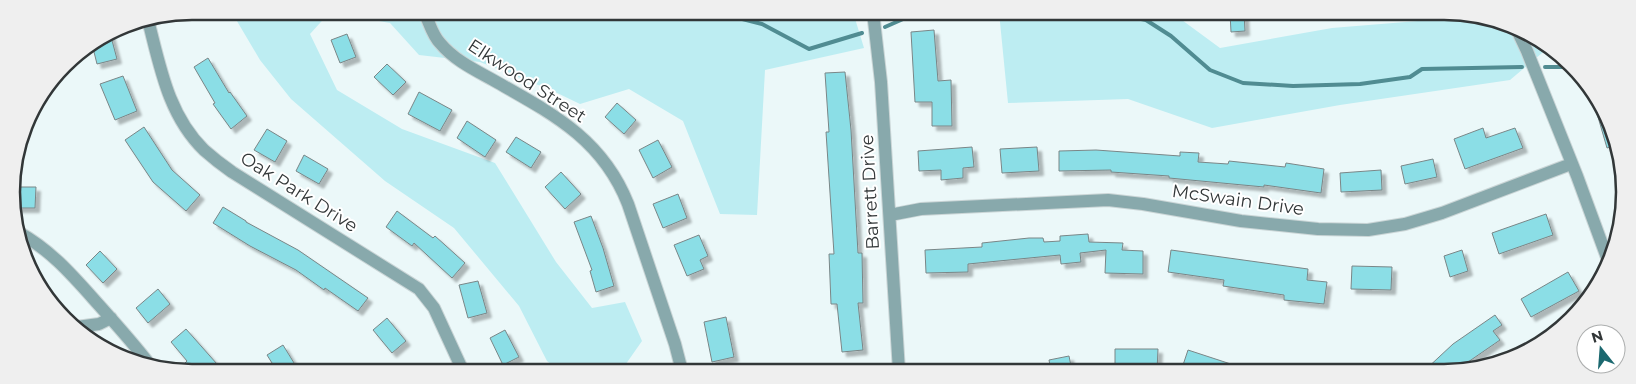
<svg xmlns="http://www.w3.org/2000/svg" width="1636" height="384" viewBox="0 0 1636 384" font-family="Montserrat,sans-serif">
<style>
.green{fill:#bdedf2}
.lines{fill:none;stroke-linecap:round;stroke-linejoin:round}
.stream{stroke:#508c92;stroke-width:4}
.building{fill:#8bdee6;stroke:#7a8687;filter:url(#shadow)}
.minor-casing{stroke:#cad5d6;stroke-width:14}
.minor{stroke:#88a9ac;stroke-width:12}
.labels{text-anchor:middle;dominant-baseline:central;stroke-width:4;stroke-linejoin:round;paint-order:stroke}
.street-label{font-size:18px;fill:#323738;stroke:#fff}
.rim{fill:none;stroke:#323738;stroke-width:2.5}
</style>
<defs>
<filter id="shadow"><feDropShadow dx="4.5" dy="4.5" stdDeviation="1" flood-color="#0004"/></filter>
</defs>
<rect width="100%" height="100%" fill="#ebf8f9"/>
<path class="green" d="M231,11l622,1 11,36 -99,22 -8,145 -37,-1 -37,-93 -54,-32 -49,15 -29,-14 -71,-28 -61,-7 -29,-32 -60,-11 -20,22 27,56 65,39 93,34 61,99 36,46 33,-6 17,39 -21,30h-61l-13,-10 -28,-55 -65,-78 -69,-47 -94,-82 -31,-39z
M999,12h172l49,36 112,-20 110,-9 23,-6 70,23 13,12 -38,32 -170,25 -128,23 -84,-29 -120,4z"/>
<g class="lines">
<path class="stream" d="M715,12l47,12 47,25 53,-16
M1125,12l7,5 14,3 25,16 39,34 33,13 50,3 67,-2 50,-7 12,-8 100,-2
M885,27l34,-15
M1545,67h19"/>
</g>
<path class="building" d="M1230,13h14l1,18 -14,1z
M934,30l4,51 13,-1 1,46h-20v-24h-17l-4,-70z
M110,33l7,26 -20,5 -5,-20z
M347,34l9,23 -16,6 -9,-23z
M208,58l21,35 1,-1 17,24 -16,13 -18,-25 2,-1 -21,-36z
M387,64l19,18 -13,13 -19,-18z
M845,72l6,58 7,123h4l1,50h-5l5,47 -21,2 -5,-48h-6l-2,-50h5l-8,-122h3l-4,-59z
M123,76l14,35 -22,9 -15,-36z
M419,92l33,18 -12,21 -32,-17z
M617,103l19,17 -12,14 -19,-17z
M1603,114l15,31 -11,3 -9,-31z
M467,121l29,19 -11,17 -28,-19z
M144,127l28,43 28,25 -14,16 -33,-29 -28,-42z
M1483,128l3,10 29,-10 8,20 -58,21 -11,-30z
M267,129l20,12 -12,21 -21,-12z
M516,137l25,15 -10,16 -25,-16z
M658,140l14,27 -19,11 -14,-28z
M972,147l2,20 -11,1v10l-22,2v-10l-22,1 -1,-20z
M1037,147l2,24 -37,2 -2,-24z
M1096,150l84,6v-4l19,1 -1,9 30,2 1,-3 56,6 1,-4 38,6 -3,24 -57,-8v2l-95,-9v-2l-58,-4v-2l-52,1v-20z
M304,155l24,14 -9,15 -23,-13z
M1433,159l4,18 -32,7 -4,-18z
M1381,170l1,20 -41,2 -1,-19z
M561,172l20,22 -16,15 -20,-22z
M13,187h23l-1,21h-20z
M678,194l9,24 -24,10 -10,-24z
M223,207l23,14v1l52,28 70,48 -10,13 -33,-23 -1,2 -28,-20 -46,-24 -37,-23z
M397,211l36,27 2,-2 30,27 -13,15 -38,-35 -2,3 -26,-19z
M1546,214l7,21 -54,19 -7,-21z
M591,216l12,32 11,38 -18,6 -6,-21 2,-1 -18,-48z
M1088,234l1,8 34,1 -1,7 21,1v23l-38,-1 1,-23 -26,3 1,9 -20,2 -1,-9 -92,9v8l-42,1 -1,-23 57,-3v-4l47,-5h14l1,4 16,-1v-5z
M699,235l9,21 -8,4 4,9 -17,7 -13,-31z
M1171,250l137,19 -1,11 20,2 -3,22 -40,-4v-5l-61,-9 1,-6 -56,-8z
M1462,250l6,21 -18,6 -6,-21z
M100,251l17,18 -14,14 -17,-18z
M1352,266l40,1 -1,23 -40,-1z
M1568,272l11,19 -48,26 -10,-18z
M478,281l9,32 -19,5 -9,-33z
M158,289l12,15 -22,19 -12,-15z
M1495,315l7,10 -9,6 7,9 -45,31h-31l29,-27z
M726,317l8,40 -22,5 -8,-40z
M387,318l19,23 -14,12 -19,-23z
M186,329l31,35 -9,7h-18l-6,-7 3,-3 -16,-19z
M505,330l14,27 -16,8 -13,-27z
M283,345l16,26h-22l-10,-16z
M1115,349h43l-1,22h-42z
M1188,350l58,19v2h-65z
M1069,356l3,15h-21l-2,-11z"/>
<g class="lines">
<g class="minor-casing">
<path id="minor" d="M873,12l8,70 18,289
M426,16c4,9 7,20 14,27 14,17 35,27 53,37 58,33 109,58 135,124l47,140 7,27
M148,20c12,46 20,95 56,130 9,8 18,15 28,22l187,117 15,19 29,63
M1517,30l10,21 50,125 32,87
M890,215l31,-6 187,-9 35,4 98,17 77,8 50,1 37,-6 37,-11 129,-49
M18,232c33,18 55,44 80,72 18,20 36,40 52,61
M77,327l22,-3 12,-6"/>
</g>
<use href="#minor" class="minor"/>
</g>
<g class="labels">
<g class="street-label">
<text transform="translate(527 81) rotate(33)">Elkwood Street</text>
<text transform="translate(299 192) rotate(32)">Oak Park Drive</text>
<text transform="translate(870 192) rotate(-93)">Barrett Drive</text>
<text transform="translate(1238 200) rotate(8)">McSwain Drive</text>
</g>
</g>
<path d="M0 0H1636V384H0ZM192 20H1444A172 172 0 0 1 1616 192V192A172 172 0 0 1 1444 364H192A172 172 0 0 1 20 192V192A172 172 0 0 1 192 20Z" fill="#efefef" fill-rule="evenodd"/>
<path class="rim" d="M192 20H1444A172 172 0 0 1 1616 192V192A172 172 0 0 1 1444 364H192A172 172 0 0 1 20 192V192A172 172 0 0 1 192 20Z"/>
<g transform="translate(1601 349) rotate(343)"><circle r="24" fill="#ffffff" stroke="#adafaf"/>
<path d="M0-4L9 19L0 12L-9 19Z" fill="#1b686f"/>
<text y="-8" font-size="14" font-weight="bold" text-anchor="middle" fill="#323738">N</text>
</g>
</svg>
